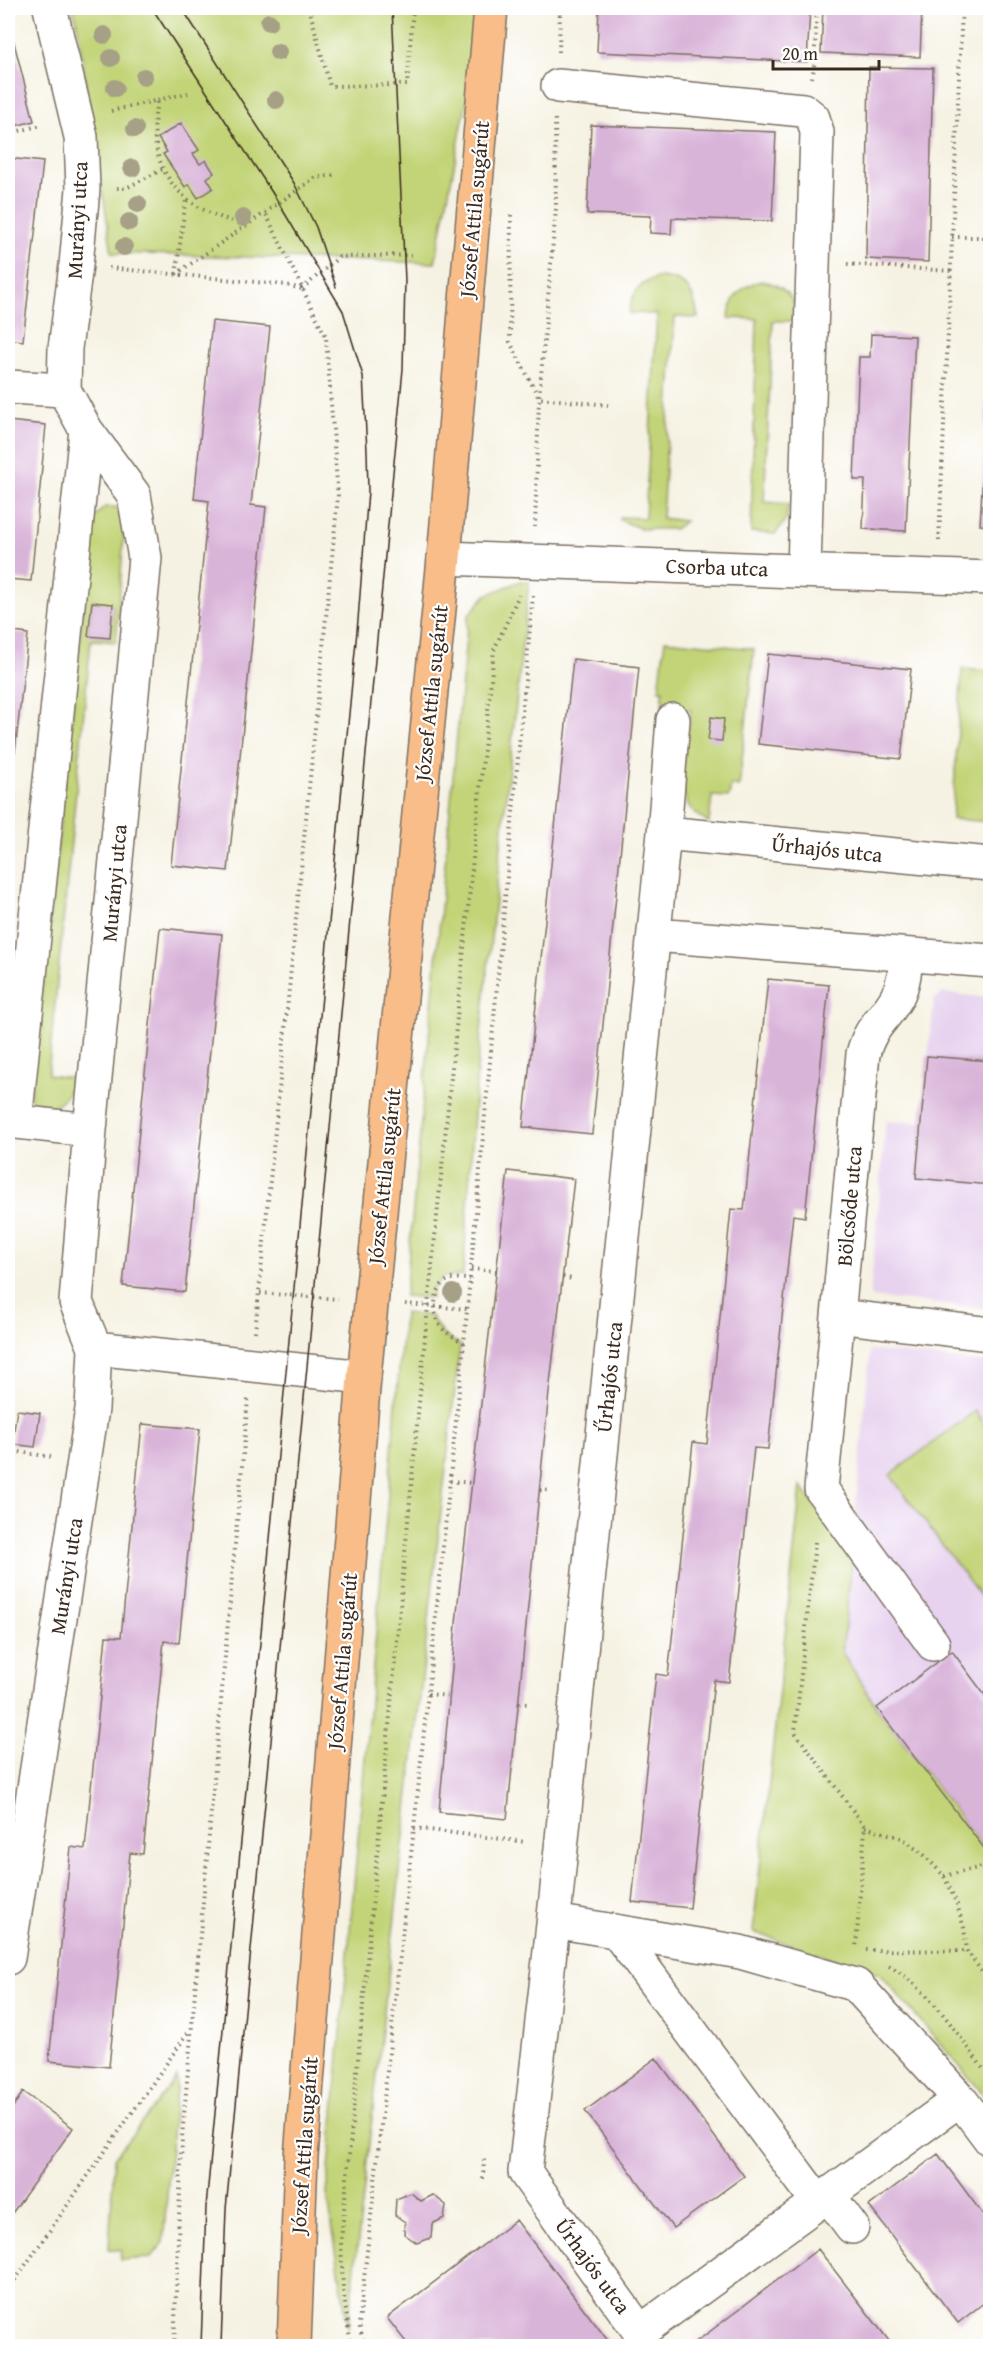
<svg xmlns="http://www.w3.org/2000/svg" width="998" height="2354" viewBox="0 0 998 2354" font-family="'Gentium Book Plus',serif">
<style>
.built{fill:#e7d2ef}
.green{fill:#c2d477;stroke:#7e7f4a;stroke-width:1.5;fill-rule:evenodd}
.building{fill:#d9b4d9}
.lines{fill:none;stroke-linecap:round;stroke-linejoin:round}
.minor-casing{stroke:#7c7063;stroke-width:36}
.major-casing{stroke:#7c7063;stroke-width:36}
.path{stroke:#7c7063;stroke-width:4;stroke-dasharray:1.5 4.5;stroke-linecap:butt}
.minor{stroke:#fff;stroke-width:33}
.major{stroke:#f8bd89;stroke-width:33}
.tram{stroke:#3b2a1e;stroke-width:1.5}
.tree{fill:#a6a086}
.labels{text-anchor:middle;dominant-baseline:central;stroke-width:4.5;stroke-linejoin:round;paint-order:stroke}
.street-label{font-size:21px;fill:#3b2a1e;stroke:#fff}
</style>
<rect width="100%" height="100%" fill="#fff"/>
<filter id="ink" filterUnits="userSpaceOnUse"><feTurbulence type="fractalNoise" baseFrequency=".0167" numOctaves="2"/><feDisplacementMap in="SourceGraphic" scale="12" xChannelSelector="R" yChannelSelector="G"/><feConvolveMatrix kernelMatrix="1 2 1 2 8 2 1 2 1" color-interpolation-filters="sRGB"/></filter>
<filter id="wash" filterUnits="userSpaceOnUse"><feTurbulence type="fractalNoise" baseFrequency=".008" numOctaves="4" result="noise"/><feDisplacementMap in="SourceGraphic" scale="24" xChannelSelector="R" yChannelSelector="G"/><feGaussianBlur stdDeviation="1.35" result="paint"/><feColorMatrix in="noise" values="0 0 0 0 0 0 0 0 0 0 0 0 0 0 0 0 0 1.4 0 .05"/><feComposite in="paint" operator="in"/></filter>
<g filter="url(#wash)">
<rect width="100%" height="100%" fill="#f6f2e3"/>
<path class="built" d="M943,993l47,5v311l-120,-12 16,-176 35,2 13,-123z
M870,1350l120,13v493l-113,-148 -35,-56 10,-92 13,-9 -10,-35z"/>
<path class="green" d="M72,8h413l-50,255 -323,-10 -36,-235z
M661,277c28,3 33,16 37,41l-23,-1 -13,201 23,3 -10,8h-33l-22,-9v-3l25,1 12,-204 -28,-1c2,-21 12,-32 32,-36z
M761,281c24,3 35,17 37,40h-25l-9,181 25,2 -3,16 -11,14 -24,-2 6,-213 -28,-1c1,-21 12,-32 32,-37z
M105,507h11l9,12 -9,123 -25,-2 -43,435 25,3c-6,22 -21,41 -43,22l63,-582zM92,602l21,3 -3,33 -22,-2z
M520,581l9,1 -52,488 -14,205 -20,2 -11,13v8l-27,-2 63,-680 18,-21z
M665,640l89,9 -15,138 -8,-2 -2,12 -17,-1 -3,27c-10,-6 -19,-12 -23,-23 -9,-22 2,-66 5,-90l-29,-2 1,-18h-4z
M962,669l28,2v151l-38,-3z
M404,1313l27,3 11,18 18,11 -112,983 -21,-135z
M975,1411l15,22v176l-100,-134z
M801,1486l51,74 -10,92 35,56 113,148v246l-109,-127 -128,-43z
M177,2077l-14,166 -12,15 -31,2 1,-10 -12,-1 5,-91z"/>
<g id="blocks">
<path class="building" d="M599,8h211l-3,54 -210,-10z
M823,8h99l-2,49 -99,-4z
M8,19l26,102 -26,7z
M869,67l64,1 -5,194 -62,-3z
M181,123l18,27 -6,4 7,10 6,-4 8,13 -7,5 6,10 -15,10 -9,-14 -4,3 -22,-33 4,-2 -9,-14z
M591,125l185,7 -4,89 -100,-3 -1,16 -21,-1 1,-17 -64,-2z
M8,158l35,4 -20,179 -15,-2z
M212,321l58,6 -19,178 15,2 -38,364 -57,-6 38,-364 -15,-2z
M871,334l44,2 -9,195 -43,-2 2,-49h-11l5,-123h11z
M989,359h1v167l-10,-1z
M8,421l38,4 -15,156 -23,-2z
M92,602l21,2 -3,34 -22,-2z
M8,631l20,3 -13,118 -7,-1z
M768,654l143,15 -10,90 -143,-15z
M573,659l66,8 -47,467 -69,-7z
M711,717l13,2 -2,22 -14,-1z
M8,792h4l-3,27h-1z
M160,928l62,6 -37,358 -62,-6z
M768,979l61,6 -24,232 -12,-2 -25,234 -14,-1 -25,234 -15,-2 -24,228 -58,-6 24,-228 12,2 25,-234 14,2 24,-235 13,1z
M927,1056l63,5v124l-74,-7z
M508,1171l66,8 -25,213 -42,427 -68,-7 19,-210z
M17,1410l23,3 -5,34 -23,-3z
M142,1424l58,5 -21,214 -15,-2 -21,213 -13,-1 -21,214 -60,-6 22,-214 14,2 21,-213 15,1z
M952,1651l38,51v154l-113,-148z
M656,2058l88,118 -71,52 -88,-117z
M23,2092l50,36 -65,91v-105z
M938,2154l52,70v74l-32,25 -89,-117z
M411,2193l10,8 12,-6 13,10 -2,13 -12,6 -1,14 -14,5 -13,-9 1,-12 -10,-7 1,-16z
M516,2220l96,126h-203l-22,-28z
M818,2249l75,97h-203l14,-10z"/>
</g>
</g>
<g filter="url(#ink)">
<use href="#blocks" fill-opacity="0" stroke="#7c7063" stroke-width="1.5"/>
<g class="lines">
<g class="minor-casing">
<path id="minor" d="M558,86l245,24 10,8 4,14 -13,438
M8,387l56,3
M444,558l546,20
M664,833l9,-113
M654,935l336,26
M906,955c-1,15 -2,28 -9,42 -13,24 -26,27 -34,57l-25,262 152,18
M8,1121l82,9
M15,1122l71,-692
M838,1316l-17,173 112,155
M95,1348l269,29
M554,1921l186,31 116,33 104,114 30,40
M617,1932l201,270
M8,1958l84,-549 3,-61 -19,-46 14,-172 55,-572 -11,-63 -48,-65 -22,-40 1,-42 11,-83 7,-76 -2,-52 -31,-129
M960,2099l-320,233 -115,-160 31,-274 108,-1065 326,31
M828,2195l24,32"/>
</g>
<g class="major-casing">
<path id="major" d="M294,2346l7,-189 63,-780 80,-819 47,-550"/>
</g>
<path class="path" d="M309,8l21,78 77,-1 6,-77
M559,52l1,-44
M812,78l2,-10 3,-60
M157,102c-13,67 24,110 89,122
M111,111l77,-18
M555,119l1,89 -17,190 69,7
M8,134l34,-9
M117,188h9l37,-19
M511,215l-1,127 29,56 -4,129
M952,237h38
M847,264l103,7
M109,268l178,17 14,4
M176,274l139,-96 19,-3
M176,274l10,-75
M302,289l37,-32 75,-2
M939,541l23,-533
M471,1269l25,2
M563,1277l9,2
M260,1293l78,6
M405,1304l62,5
M255,1332l83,-836 -12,-159 -60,-123
M464,1343c-8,-5 -17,-9 -23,-16 -10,-12 -8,-43 10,-48 6,-1 13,0 19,0
M8,1450l43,7
M450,1481l22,2
M540,1490l10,1
M815,1542l-20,190 70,95 -9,121
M428,1694l21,2
M519,1703l11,1
M865,1827l37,11 22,17 20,21 13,28 7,24 3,23 23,32
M414,1828l112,14
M944,1876l46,-11
M866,1950l101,1
M889,1966c41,23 68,67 95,104
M483,2179l1,-20
M8,2290l182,-260
M174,2346l8,-209 66,-738
M351,2346l-8,-57 -2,-47 87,-936 66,-656 25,-55
M364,2346l-5,-22 55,-496 50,-485 69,-748
M979,2346l11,-8"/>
<use href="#minor" class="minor"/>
<use href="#major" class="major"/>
<path class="tram" d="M152,8l123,189 68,114 20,65 4,75 1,40 -10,129 -152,1587 -5,139
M182,8l112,175 22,44 20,60
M221,2346l5,-137 177,-1840 2,-89 -13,-272"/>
</g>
<g class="tree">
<circle cx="269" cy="22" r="9"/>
<circle cx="104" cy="35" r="9"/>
<circle cx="278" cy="52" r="9"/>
<circle cx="111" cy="58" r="9"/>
<circle cx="144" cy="77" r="9"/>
<circle cx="115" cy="88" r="9"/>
<circle cx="276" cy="100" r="9"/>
<circle cx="135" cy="129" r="9"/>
<circle cx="132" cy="168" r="9"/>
<circle cx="138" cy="204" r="9"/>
<circle cx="243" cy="218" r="9"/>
<circle cx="129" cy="222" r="9"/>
<circle cx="124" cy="247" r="9"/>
<circle cx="453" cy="1293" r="9"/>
</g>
</g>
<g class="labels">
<g class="street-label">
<text transform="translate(474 209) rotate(-85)">József Attila sugárút</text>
<text transform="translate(77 220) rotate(-87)">Murányi utca</text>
<text transform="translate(717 567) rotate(2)">Csorba utca</text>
<text transform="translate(431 693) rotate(-84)">József Attila sugárút</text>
<text transform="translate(827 849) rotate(6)">Űrhajós utca</text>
<text transform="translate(114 883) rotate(-85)">Murányi utca</text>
<text transform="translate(384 1176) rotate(-84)">József Attila sugárút</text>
<text transform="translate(849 1206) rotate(-85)">Bölcsőde utca</text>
<text transform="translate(609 1377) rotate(-84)">Űrhajós utca</text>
<text transform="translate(66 1576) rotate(-81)">Murányi utca</text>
<text transform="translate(342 1661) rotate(-85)">József Attila sugárút</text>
<text transform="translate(304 2145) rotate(-86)">József Attila sugárút</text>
<text transform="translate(593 2266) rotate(54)">Űrhajós utca</text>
</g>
</g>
<rect width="998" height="2354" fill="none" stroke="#fff" stroke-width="30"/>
<path d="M773 60v9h106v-9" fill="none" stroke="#3b2a1e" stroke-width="3"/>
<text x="782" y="60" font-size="18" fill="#3b2a1e" stroke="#ffffff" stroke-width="4.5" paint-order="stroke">20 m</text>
</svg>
